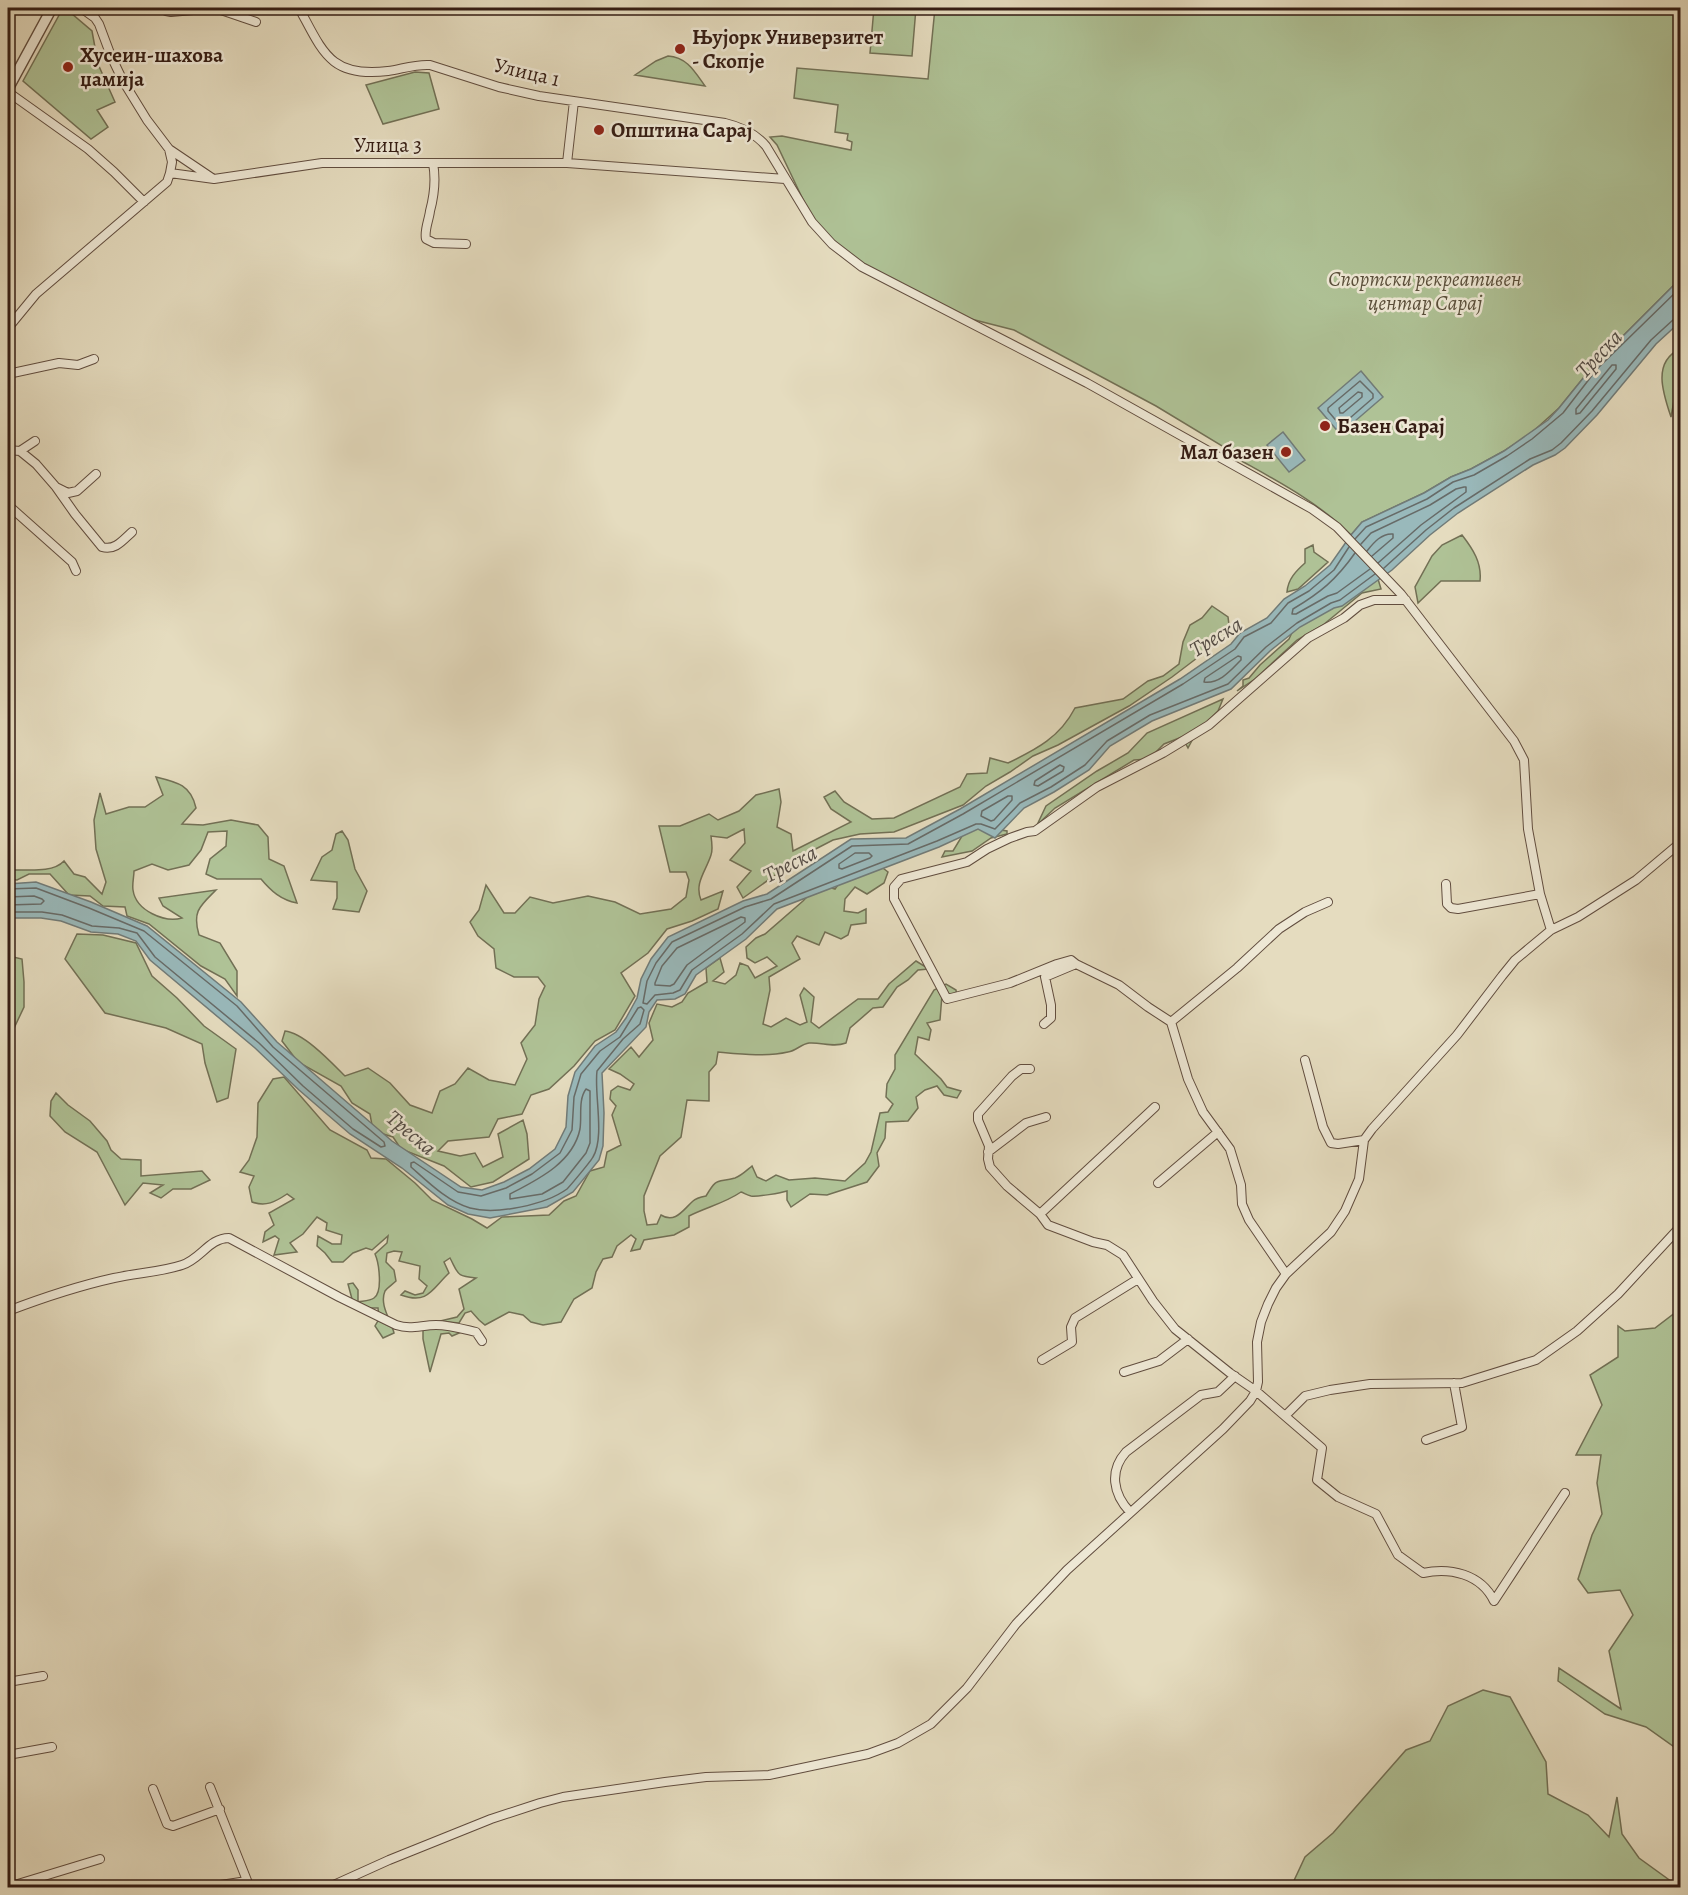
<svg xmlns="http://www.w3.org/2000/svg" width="1688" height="1895" viewBox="0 0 1688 1895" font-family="Alegreya,serif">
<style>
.green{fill:#afc296;stroke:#727055;stroke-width:1.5}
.water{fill:#99b9bb;stroke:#717b78;stroke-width:1.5}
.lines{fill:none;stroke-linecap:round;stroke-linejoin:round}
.shore{stroke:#676b68;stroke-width:1.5}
.minor-casing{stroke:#614d3f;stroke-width:10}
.tertiary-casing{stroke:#614d3f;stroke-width:12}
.minor{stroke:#eee8d5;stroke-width:8}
.tertiary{stroke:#eee8d5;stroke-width:9}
.poi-dot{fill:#8f2418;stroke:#eee8d5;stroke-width:2}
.labels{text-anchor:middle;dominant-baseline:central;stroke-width:5;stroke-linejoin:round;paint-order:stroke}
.poi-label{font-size:21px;font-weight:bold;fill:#351d14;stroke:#eee8d5;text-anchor:start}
.street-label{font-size:21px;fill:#351d14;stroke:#eee8d5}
.park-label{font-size:21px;font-style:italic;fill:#5a4f3b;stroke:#eee8d5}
.water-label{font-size:22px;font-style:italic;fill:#534c46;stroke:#eee8d5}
</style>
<rect width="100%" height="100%" fill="#e5dcbf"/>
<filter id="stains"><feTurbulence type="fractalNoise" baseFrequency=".00333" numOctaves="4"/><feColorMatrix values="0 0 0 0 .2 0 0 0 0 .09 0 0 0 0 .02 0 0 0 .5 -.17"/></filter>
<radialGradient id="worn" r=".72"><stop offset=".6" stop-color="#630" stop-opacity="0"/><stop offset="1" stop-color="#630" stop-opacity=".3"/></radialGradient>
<path class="green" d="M63,8h2l27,23 6,33 17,38 -18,8 11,17 -17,12 -68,-58z
M874,8h42l-4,48 -42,-3z
M935,8h745v271l-87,87 -34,42 -30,27 -25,16 -33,18 -20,8 -27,16 -62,29 -11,13c-35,-35 -78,-56 -120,-80l-7,-8 -68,-41 -142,-76 -47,-12 -99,-49 -36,-29 -16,-16 -8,-14 -31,-65 -7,-8 12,-1 69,14 1,-8 -5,-2 1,-6 -13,-2 3,-27 -44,-7 3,-30 131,11z
M668,56c19,1 27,16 37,30l-70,-11 21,-14z
M415,72l14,1 10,36 -56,15 -17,-39z
M1680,349v19l-9,49c-8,-24 -19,-55 9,-68z
M1462,535c11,14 20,28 18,46h-39l-23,22 -3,-16 17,-31 10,-11z
M1313,545l1,7 14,10 -30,27 -11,3c1,-13 9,-21 18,-29v-14z
M1378,579l3,10 -19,4 -39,32 -26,15 -42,39 -18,12 6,-5v-6l6,-2 11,-13 29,-26 6,-13 51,-25z
M1212,606l16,11 2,16 -58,44 -43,29 -71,39 -25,11 -23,16 -24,14 -23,19 -69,27 -34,2 -27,6 -31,16 -59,42 -6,-11 14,-16 -21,-11 15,-17 -1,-14 -17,9 -16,-2c1,7 2,14 0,19 -5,16 -17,28 -10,45l22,-9 -5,18 -26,12 -25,8 -19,24 -27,20 14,23 -20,34 -20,11 -21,25 -25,23 -18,6 -9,19 -24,5 -9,18 -41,4 -10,10 22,5 15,-3 8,14 20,-10 -5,-23 25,-14 4,14 2,25 -36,23 -22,5 -27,-21 -43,-17 -8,-12 -20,-6 -3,-17 -18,-11 -11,-17 -43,-24 -16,-21 3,-10c19,2 46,31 60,45l23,-8 22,15 20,22 22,8 8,-22 15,-7 13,-16 21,12 26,5 12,-26 -6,-16 14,-18 4,-26 6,-13 -7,-9h-24l-18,-9 -2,-19 -16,-13 -8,-14 9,-12 7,-25 18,28h11l15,-16 23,6 35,-7 27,6 25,12 31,-5 15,-12 3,-17 -3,-8h-16l-11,-46h21l29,-12 9,6 21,-9 17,-16 23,-6 2,13 -4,25 14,7 2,17 58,-29 -20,-13 -7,-12 11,-6 9,11 28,17 22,-1 66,-31 7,-13 20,-1 3,-15 18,5c29,-14 52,-26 67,-55l48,-9 25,-18 15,-5 16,-12 4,-22 7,-17 12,-7z
M1223,699l-5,12 -22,22 -8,15 -6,-11 -18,7 -15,15 -15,1 -79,48 -18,17 9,-19 51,-35 31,-18 19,-20z
M156,777c21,5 35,8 40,31l-14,16 21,1 28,-5 27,5 10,12 1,22 15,7 13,37c-16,-3 -26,-12 -36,-24h-44l-11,-5 4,-15 16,-13 1,-15 -19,1 -7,18 -12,15 -21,5 -16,-6 -18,7c0,6 -2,13 -1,19 3,21 32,33 49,28l-19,-12 -4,-8 57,-8c-16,16 -24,21 -17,45l21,8 17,28v25l-12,-17 -24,-13 -52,-42 -22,-8 -2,-9 -22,-1 -13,-10 -21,-1 -19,-21h-21l-12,6 -9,-1v-9c17,-1 44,4 56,-9l10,13 11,3 17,17 4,-12 -10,-33 -2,-29 6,-27 6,21 23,-7h16l18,-12z
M975,826l32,5v3l-16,4 -19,13 -30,6 3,-6h8l9,-15z
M342,831l6,9 7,29 12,22 -8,21 -26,-3 4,-11v-16l-26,-2 11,-23 10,-7 4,-16z
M875,862l13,10 -4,11 -17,11 -12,-7 -10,12 -1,12 14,2 8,-4v14l-15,2 -3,10 -7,4 -16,-7 -6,13 -22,-9 -5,7 8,16 -31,18 1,13 -7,34 8,3 15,-9 14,7 7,-3 -7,-27 4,-7 10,9 -3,25 8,6 39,-29h20l11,-15 27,-23 13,8 -11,1 -10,10 -11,7 -14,20 -10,1 -23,20 -4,15c-13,5 -24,-1 -37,0 -8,1 -13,8 -21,9 -22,5 -48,2 -70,0l-2,12 -7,8v29l-22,-1 -6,37 -21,19 -16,40v15l3,14 10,-1 4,-9c14,9 22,-5 32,-14 3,-3 8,-4 13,-5 11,-19 10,-13 29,-18 6,-2 12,-8 17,-12l5,11 9,4 10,-6 13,5 26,-2 30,3 20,-18 6,-11 9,-39 8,-1 5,-8 -7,-7 1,-13 8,-15v-14l39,-65 12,-6 10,6 1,9 -11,-7 -4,3 -2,25 -13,3 4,7 -2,10 -11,-3 -3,17 26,25 6,8 14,4 -4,7 -13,-3 -7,-9 -12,4 -9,7 2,11 -10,13 -22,1 -1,16 -8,15 2,13 -12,16 -40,13 -17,-1 -19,13 -4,-7v-9c-6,2 -30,6 -36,5 -4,-1 -7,-3 -10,-4 -16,11 -34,15 -52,24v11l-15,8 -30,5 -4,9 -9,2 5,-12 -5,-4 -14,11 -5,11 -9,2 -7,13 -4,16 -18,11 -13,23 -18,3 -12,-3 -8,-7 -14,-3 -24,13 -6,-5 -8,-9 -6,2 -6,10 -11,-1 16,9 -12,5 -3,-3 -8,1 -11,38 -7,-33v-14l34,-8 7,-8 -5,-20 17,-11c-20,-2 -17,-3 -26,-20l-6,4 5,11c-17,16 -21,32 -48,22l4,-4 10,4 8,-2 4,-7 -8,-7 1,-13 -21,-5 3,-9 -8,-1 -7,2 -1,9 8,8 2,11c-3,3 -9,7 -11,10 -6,14 6,29 9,42l-11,5 -8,-12 4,-7 -1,-11h-14l-12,-9 -4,-15 5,-1 5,7v12c5,-1 12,-1 16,-4 9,-6 5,-35 1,-44l12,-11 1,-7 -16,14 -6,-2 -13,5 -10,9h-11l-7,-9 -8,-7 1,-10 14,8h9l1,-9 -16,-5 1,-7 -10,-6 -14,17 -13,9 7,9 -23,3 5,-16 -4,-3 -12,6 2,-10 9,-7 -5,-12 25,-14 -7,-5c-12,8 -21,13 -35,8l-3,-15 5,-11 -14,-4 9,-12 8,-23 1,-34 15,-24 11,-2 46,53 37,20 4,8 15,1 29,24 17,17 40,19 15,9 15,-11 47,-2 15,-14 12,-5 14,-25 14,-4 3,-15 14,-7 -9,-30 4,-9 -6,-7 1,-8 7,-5 12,4 4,-6 -14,-10 -11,-5 22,-22 8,10 14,-17 -4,-17 8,-19 15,3 10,-5 6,-9 19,-11 -1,-14 14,-10 4,14 -11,9 12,3 11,-9 4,-12 8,3 7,12 22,-12 -10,-9 -12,6 -8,-5 -1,-11 10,-9 9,-4 38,-33 16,-17 16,5 12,-17z
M77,934l26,1 33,8 16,33 25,22 27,28 32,23 -8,49 -11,4 -12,-39 -3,-19 -36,-16 -61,-15 -40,-54z
M9,956l13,3 2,23v25l-16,34v-81z
M56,1093l12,12 22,16 17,20 4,9 10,9 20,1v16l61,-5 8,9 -19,9h-18l-12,9 -11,-5 13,-8 -20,-2 -18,22 -28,-53 -32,-20 -15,-16 1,-15z
M1680,1309v442l-34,-24 -41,-13 -47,-33 1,-13 62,41 -12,-58 24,-36 -13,-25 -32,3 -10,-14 14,-44 10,-21 -5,-31 4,-28h-25l26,-50 -12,-30 28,-18v-31l7,5 30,-3z
M1483,1690l27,7 36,65 2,32 40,21 21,22 8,-40 5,37 17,24 40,29h-388l14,-30 28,-24 73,-83 24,-9 18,-35z"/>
<path class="water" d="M1680,279v43l-24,22 -59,71 -32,33 -10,7 -22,10 -75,48 -28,22 -38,35 -50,36 -8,2 -34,19 -30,24 -39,38 -79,32 -42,25 -21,24 -35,22 -30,16 -29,30 -17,-9 -39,18 -162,62 -31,30 -50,36 -11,19 -10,5 -18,1 -8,12 -3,15 -44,46 2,40 -1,33 -4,14 -26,32 -26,15 -57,11 -22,-4 -20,-9 -46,-37 -52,-34 -51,-44 -44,-42 -105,-88 -14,-19 -18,-7 -27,-2 -30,-11 -20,-3h-33v-34l28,-2 55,20 56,24 94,76 36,40 115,99 69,46 21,3 22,-8 25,-13 26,-20 11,-22 2,-31 7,-24 20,-26 21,-14 10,-14 11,-20 4,-19 10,-20 17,-22 75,-36 24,-7 84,-55 55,-1 54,-29 220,-130 51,-35 9,-11 27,-15 17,-19 21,-13 25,-21 21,-30 11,-13 62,-29 27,-16 20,-8 33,-18 44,-31 11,-12 34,-42z
M1361,371l22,26 -43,37 -22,-26z
M1283,432l22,28 -16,12 -22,-27z"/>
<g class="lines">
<path class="shore" d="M1612,365h4v4l-36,44 -4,1v-5z
M1360,381l13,13v4l-30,26h-4l-11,-13v-3z
M1358,392l4,1v4l-19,16h-3l-1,-5z
M1355,539l11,-12 61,-28 26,-17 21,-7 33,-19 25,-17 31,-26 34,-44 83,-81
M1361,544l10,-11 59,-28 26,-16 8,-2h2v5l-45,33 -43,38
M1349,547l-15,23 -25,21 -21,12 -17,20 -27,14 -9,12 -52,35 -220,130 -55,30 -56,2 -81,53 -26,8 -73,35 -16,21 -9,18 -4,22 4,1 8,-9 18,-2 7,-3 12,-20 50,-36 32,-30 163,-63 39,-17h5l14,5 25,-26 31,-16 34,-22 22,-24 43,-26 78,-31 38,-37 31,-24 34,-20 9,-3 35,-26
M1367,551c7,-9 15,-18 26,-17v4l-21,18
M1355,553c-19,27 -35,40 -62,56l-1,5h4l32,-18 9,-3 33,-24
M1384,568l42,-38 28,-22 76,-49 22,-9 9,-7 31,-32 59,-71 23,-21 6,-1
M1238,656l3,1v3c-10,10 -21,24 -37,22l1,-4z
M1060,765l4,2 -1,4 -25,15 -4,-1 1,-4z
M1008,796h4v4l-18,20 -3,1 -10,-5 1,-5z
M855,853h14l3,3 -2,2 -28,11 -3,-1v-4z
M8,889l28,-1 53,20 55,23 93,75 36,41 111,95 1,4 -4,1 -28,-18 -50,-43 -44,-43 -104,-86 -18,-24 -18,-5 -27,-2 -30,-11 -20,-3h-34
M8,897l26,-1 8,3 2,2 -3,3 -33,1
M741,917l4,1v4l-58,43 -13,19 -4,2 -15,-1v-2l7,-17 15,-18z
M641,1007l3,3 -4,14 -17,15 -26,32c-3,23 8,66 -4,86 -2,4 -23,29 -26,32 -22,16 -71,26 -97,19 -22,-6 -42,-26 -59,-41v-4l3,-1 44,30 23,4 25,-8 26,-14 28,-21 12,-23 2,-33 7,-23 19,-23 20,-14 18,-29z
M586,1089l4,2v52l-4,10 -23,29 -21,12 -32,5v-5c27,-14 63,-31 70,-65 2,-13 -2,-29 6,-40z"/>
<g class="minor-casing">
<path id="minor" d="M81,8l14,10 4,6 12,32 12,25 24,39 22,29 43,29
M162,8l4,3 5,1 44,-4 41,14
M299,8c24,44 31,70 89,63 14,-2 27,-7 42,-6l69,22 40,9 186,27c17,4 30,10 41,23l46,76 20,22 30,23 225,116 225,126 25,18 64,67 113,147 10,19 4,69 12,65 11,36
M90,13l10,-5
M8,92l80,57 26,23 30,30
M169,149l3,13 -2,11
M433,163c3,16 1,33 -3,48 -1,9 -6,19 -4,28l8,4 32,1
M567,163l7,-62
M8,328l28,-34 131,-112 3,-9 44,6 108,-16h245l218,16
M8,374l51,-11 19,2 16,-6
M8,450l12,1 15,-10
M20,451l16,13 20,23 12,6 9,-2 19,-17
M56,487l19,27 27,33c13,4 21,-7 30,-15
M8,505l64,57 4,9
M1446,884l1,20 4,4 7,1 82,-15
M1076,964l-5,-4 -14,4 -47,19 -63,16 -53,-100v-12l7,-8 66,-17 20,-13 23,-11 17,-6 8,-1 62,-44 66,-34 46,-28 99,-87 36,-20 16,-13 14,-5h32
M1171,1022l66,-54 42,-39 26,-17 23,-10
M1044,1024l7,-6v-13l-6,-28 31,-13 43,21 29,22 23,15 17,57 15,33 27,37 11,36 1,19 7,16 37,54
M1305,1060l18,67 8,16 7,1 26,-4
M1030,1069h-9l-9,7 -34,38v6l11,26 -1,13 2,8 17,19 33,28 8,11 45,17 14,3 16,10 30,46 22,28 55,44 26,18 66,57 -5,32 21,17 38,17 22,41 25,18c27,-6 58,1 71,28l71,-108
M988,1152l38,-29 20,-6
M1158,1183l60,-51
M1040,1214l115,-107
M8,1311c34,-13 70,-25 106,-33 22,-5 47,-6 68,-13 19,-6 27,-27 47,-27l110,59 57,28c15,5 25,0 40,0 13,0 27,4 40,7l6,9
M1042,1360l30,-18 -1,-15 4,-9 63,-39
M1124,1372l35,-11 29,-22
M1285,1416l20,-20 25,-6 40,-6 92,-1 74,-23 41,-29 41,-37 62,-67
M1426,1440l36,-13 -8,-44
M1130,1512c-17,-18 -21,-41 -4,-60l75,-57 17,-3 17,-16
M8,1682l35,-6
M8,1755l44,-8
M210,1787l40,101
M153,1789l14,35 6,2 47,-17
M8,1887l92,-28
M201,1888l46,-7
M327,1888l62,-28 102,-41 49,-16 23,-6 102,-15 41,-5 63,-2 99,-21 30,-11 33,-19 36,-36 49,-64 51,-54 156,-141 27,-28 6,-10 2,-9 -1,-40 4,-20 7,-18 8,-16 10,-14 45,-42 14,-21 14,-32 5,-39 8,-11 85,-94 45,-59 13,-16 36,-30 27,-13 58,-37 44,-37"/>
</g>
<g class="tertiary-casing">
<path id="tertiary" d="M8,89l44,-81"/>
</g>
<use href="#minor" class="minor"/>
<use href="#tertiary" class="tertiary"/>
</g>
<g class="poi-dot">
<circle cx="680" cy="49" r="6"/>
<circle cx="68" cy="67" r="6"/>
<circle cx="599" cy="130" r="6"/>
<circle cx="1325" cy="426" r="6"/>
<circle cx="1286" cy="452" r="6"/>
</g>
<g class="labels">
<g class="poi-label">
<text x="692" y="37">Њујорк Универзитет<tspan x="692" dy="24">- Скопје</tspan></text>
<text x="80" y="55">Хусеин-шахова<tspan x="80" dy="24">џамија</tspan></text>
<text x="611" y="130">Општина Сарај</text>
<text x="1337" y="426">Базен Сарај</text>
<text x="1274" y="452" text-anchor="end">Мал базен</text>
</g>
<g class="street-label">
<text transform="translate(527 72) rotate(13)">Улица 1</text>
<text x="388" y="145">Улица 3</text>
</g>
<g class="park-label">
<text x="1425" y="279">Спортски рекреативен<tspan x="1425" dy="24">центар Сарај</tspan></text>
</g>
<g class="water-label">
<text transform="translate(1599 354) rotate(-47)">Треска</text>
<text transform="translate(1216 637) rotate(-31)">Треска</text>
<text transform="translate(790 864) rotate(-27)">Треска</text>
<text transform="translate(411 1133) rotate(40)">Треска</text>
</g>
</g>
<rect width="1688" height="1895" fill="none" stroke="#e5dcbf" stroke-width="30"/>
<rect x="9" y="9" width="1670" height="1877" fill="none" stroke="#351d14" stroke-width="3"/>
<rect x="15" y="15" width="1658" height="1865" fill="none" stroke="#351d14" stroke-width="1.5"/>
<rect width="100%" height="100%" filter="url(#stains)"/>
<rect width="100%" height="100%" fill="url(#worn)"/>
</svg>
